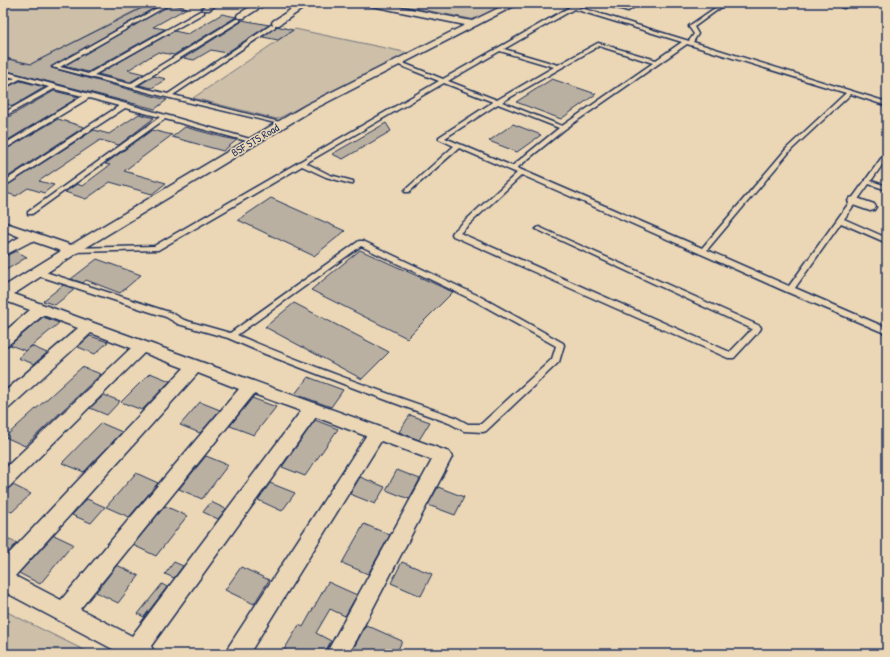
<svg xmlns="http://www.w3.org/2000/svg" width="890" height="657" viewBox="0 0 890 657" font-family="'Patrick Hand',sans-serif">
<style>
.green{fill:#cdbfa8;stroke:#747783}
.building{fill:#bab0a1;stroke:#1b2f5e}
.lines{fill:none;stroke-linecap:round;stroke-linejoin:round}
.lane-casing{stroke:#1b2f5e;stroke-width:3}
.street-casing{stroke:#1b2f5e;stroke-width:3}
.lane{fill:#ebd7b5;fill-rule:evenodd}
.street{fill:#ebd7b5;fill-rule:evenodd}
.labels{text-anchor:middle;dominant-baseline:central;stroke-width:3;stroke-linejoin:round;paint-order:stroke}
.far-street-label{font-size:11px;fill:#1b2f5e;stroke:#ebd7b5}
</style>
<rect width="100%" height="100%" fill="#ebd7b5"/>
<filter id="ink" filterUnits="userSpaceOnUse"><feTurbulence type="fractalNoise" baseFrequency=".025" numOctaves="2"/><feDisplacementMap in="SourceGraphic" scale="8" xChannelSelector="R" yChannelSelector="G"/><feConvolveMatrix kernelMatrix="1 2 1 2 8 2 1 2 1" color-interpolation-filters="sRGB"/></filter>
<g filter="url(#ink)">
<path class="green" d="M3,3h147l-119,61 -28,-7z
M389,3h120l-33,17z
M295,29l114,24 -132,66 -84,-21z
M3,610l89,44h-89z"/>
<path class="building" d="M152,3h11l-112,64 1,1 115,32 -12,9 -152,-39v-12l28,6z
M171,4l16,4 -34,19 12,2 -77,43 -24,-6z
M222,14l14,3 -62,38 -16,-3 -30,18 16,4 -14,8 -32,-8 76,-43 14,3z
M242,20l27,5 -43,28 -15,-3 -17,10 -10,-2 57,-36z
M276,26l17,4 -15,10 -15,-3z
M154,76l12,3 -14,9 -13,-3z
M552,79l44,15 -35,25 -45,-17z
M20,81l25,6 -32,19 -10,-3v-14z
M54,91l25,6 -76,46v-23z
M139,114l15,4 -35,27 -19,-5 -61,41 15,4 -10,8 -16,-5 -12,8 -13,-4v-4l91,-58 15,4z
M58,119l26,8 -81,53v-29z
M386,123l5,8 -48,28 -11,-5z
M513,124l28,11 -24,17 -28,-11z
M185,127l37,10 15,3 -14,11 -51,-14z
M152,130l20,5 -48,36 42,12 -14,11 -42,-12 -24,17 -21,-7 12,-8 5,2 28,-21 -5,-1z
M271,198l74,33 -31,25 -76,-36z
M360,250l86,39 7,3 -46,46 -96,-48z
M16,251l11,6 -24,15v-15z
M97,259l44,16 -21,18 -34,-13 -3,3 -12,-4z
M63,285l12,4 -20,16 -12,-4z
M294,303l95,49 -27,27 -97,-52z
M43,317l16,6 -33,28 -16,-6z
M90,336l18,6 -13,12 -17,-7z
M31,346l16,7 -13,11 -16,-6z
M82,367l19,7 -76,72 -20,-9z
M150,373l20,8 -28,29 -21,-8z
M308,377l35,13 -12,17 -36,-13z
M104,395l16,6 -13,14 -17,-7z
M252,398l24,9 -22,28 -24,-9z
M200,402l20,8 -20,23 -20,-8z
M410,415l20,7 -11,18 -20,-8z
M315,420l23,9 -33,47 -23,-9z
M101,423l21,9 -38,40 -22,-9z
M206,456l22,9 -26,34 -23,-10z
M397,470l23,9 -11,20 -23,-9z
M136,473l22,10 -29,34 -23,-10z
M360,477l25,10 -10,17 -25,-10z
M270,483l25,10 -13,18 -24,-11z
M13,485l18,9 -19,18 -9,-4v-17z
M438,487l26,10 -9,18 -27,-10z
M87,499l18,8 -14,16 -19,-8z
M211,502l15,7 -8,10 -15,-7z
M165,506l22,10 -31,40 -23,-11z
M364,524l26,11 -22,39 -26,-11z
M54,535l19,9 -33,40 -21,-11z
M3,536l14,7 -14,15z
M174,562l9,4 -9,12 -9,-4z
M402,562l30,12 -11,22 -30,-13z
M117,565l22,11 -21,27 -22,-11z
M241,567l28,13 -15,24 -29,-14z
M328,582l29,13 -12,21 -15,-7 -14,24 15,8 -7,13h-31l-9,-4 15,-25 4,2z
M162,584l5,3 -23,30 -6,-3z
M366,625l36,16 -6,13h-38l-6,-3z"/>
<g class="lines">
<g class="lane-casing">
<path id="lane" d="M166,3l4,1 -110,63 28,7 112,-63h4v2l-110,62 36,9 106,-65h4v2l-105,65 33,8 103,-69h4v2l-102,68 111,28v2l-118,-28 -114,-30z
M559,3h7l7,2 5,-2h5l-5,4 111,34 5,-7 -5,-7v-1l33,-23h5l-33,24 4,7 -5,8 194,60v4l-36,-12 -60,56 -84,100 82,36 96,-133 2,-1v6l-16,23 16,5v4l-18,-6 -25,35 43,19v5l-46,-20 -46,65 92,40v6l-100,-42 -265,-117 -62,58 270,119 22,-23 -216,-100 3,-2 2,1 219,98 1,2 -1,2 -26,28h-6l-275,-122 -1,-2 1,-2 64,-59 -58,-25 -50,44h-4v-2l49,-44 -15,-7v-2l54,-35 -49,-19 -138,80 24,12 23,6v2l-2,1 -25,-7 -24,-11 -144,84 -85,2 -4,-2 4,-2 81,-2 285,-165 -45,-18v-2h4l45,18 127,-72zM574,9l108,33 -26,18 -58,-17 -40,22 -54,-16zM687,44l159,49 -59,55 -85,100 -185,-80 48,-39zM599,46l54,17 -91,63 -60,-24zM500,51l54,16 -57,33 -49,-19zM498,104l61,24 -47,38 -67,-28z
M599,3h7l21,5 8,-5h5l-12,8z
M3,71l124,33 130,37 -3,2 -89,-24 -133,95h-4v-2l132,-95 -35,-9 -122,79v-5l116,-76 -30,-8 -86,52v-5l80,-49 -29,-7 -51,28v-4l46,-26 -29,-8 -17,9v-4l12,-6 -12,-3z
M359,241h4l118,56 82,46 1,2 -5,17 -73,69 -3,1 -19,-1 -15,-8 -90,-33 -94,-36 -37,-16 -50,-14 -12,-7 -133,-43 -1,-2 1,-2h6l133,43 12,7 46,13zM361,246l114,55 81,45 -4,13 -71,65h-13l-13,-7c-73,-25 -146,-51 -218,-82z"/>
</g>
<g class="street-casing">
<path id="street" d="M209,3h10l-10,7h-6l-1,-2z
M257,3h10l-23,15h-6l-1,-2 1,-2z
M301,3h10l-32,22h-6l-1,-2 1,-2z
M363,3h17l92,18 37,-18h11l-206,106 -237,144 -63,41 435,158 3,5 -103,197h-23l106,-194 -51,-19 -132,213h-23l3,-8 137,-210 -50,-19 -165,229 4,8h-33l-119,-63v-31l181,-192 -40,-15 -135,134 -6,3v-20l128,-122 -40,-15 -82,75 -6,1v-16l75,-65 -35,-13 -35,30 -5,1v-13l27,-23 -27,-10v-13l58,-36 -29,-10 -29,15v-10l17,-9 -17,-7v-8l68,23 235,-140 159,-80 -98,-20zM198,373l41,16 -178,211 -46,-24zM254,394l47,17 -169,225 -52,-27z
M840,3h8v2l-4,3 -3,-1z
M854,197l20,7 2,3 -2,3 -4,1 -20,-7 -2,-3 2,-3z"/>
</g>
<use href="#lane" class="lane"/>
<use href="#street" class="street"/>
</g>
</g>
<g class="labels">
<g class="far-street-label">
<text transform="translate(255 140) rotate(-31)">BSF STS Road</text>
</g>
</g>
<rect width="890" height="657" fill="none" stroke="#ebd7b5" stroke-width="16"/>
<rect x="8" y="8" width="874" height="641" fill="none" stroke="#1b2f5e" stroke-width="1.5" filter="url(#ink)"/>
</svg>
